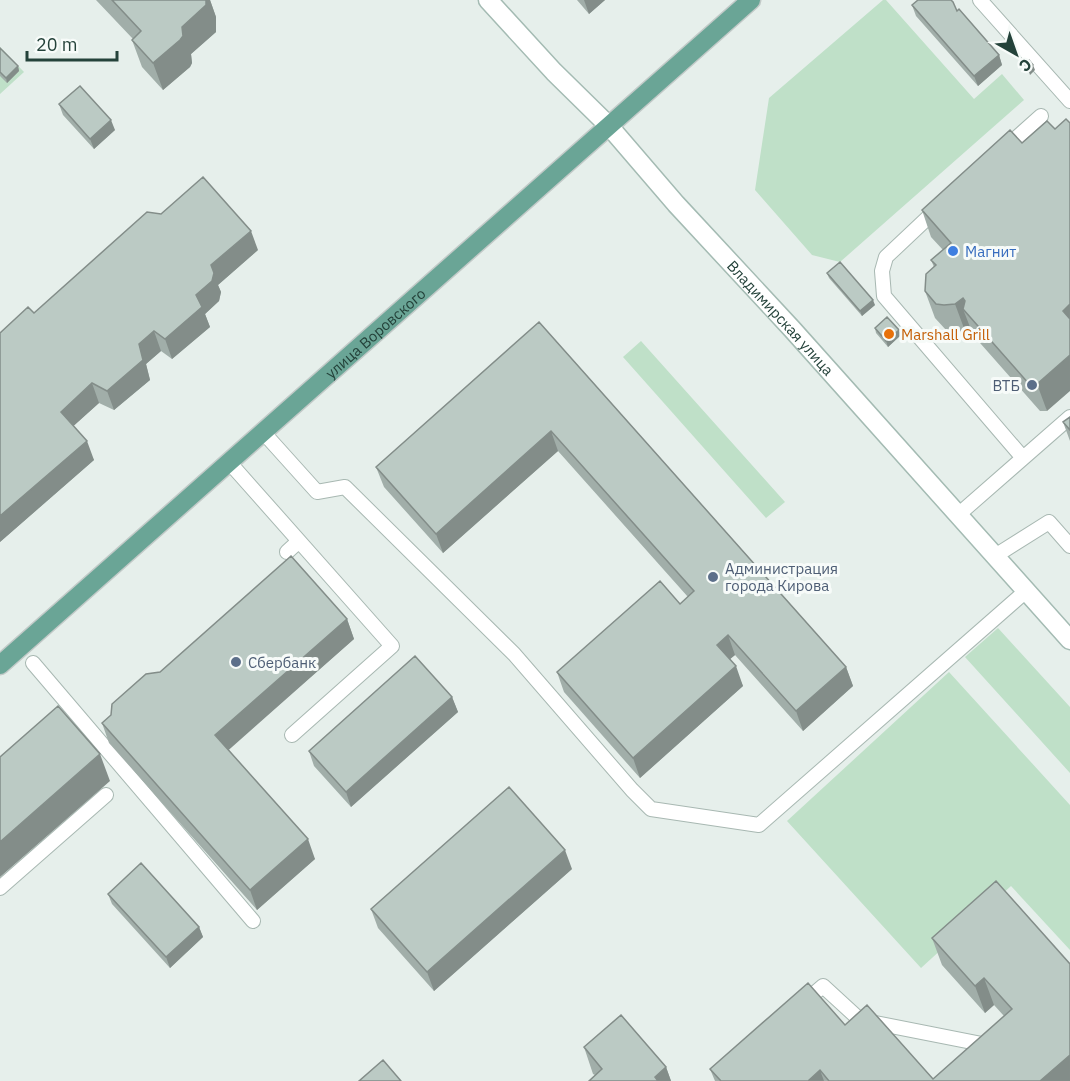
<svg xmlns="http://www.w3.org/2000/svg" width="1070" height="1081" viewBox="0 0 1070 1081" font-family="'IBM Plex Sans',sans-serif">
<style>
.green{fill:#bfe0c8}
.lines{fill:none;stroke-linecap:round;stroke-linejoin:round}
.service-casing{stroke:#a8b8b2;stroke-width:16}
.secondary-casing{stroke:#a4bbb3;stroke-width:21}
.primary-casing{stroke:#c2cac8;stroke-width:21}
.service{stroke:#fff;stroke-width:14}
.secondary{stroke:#fff;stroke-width:18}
.primary{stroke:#6aa596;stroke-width:18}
.wall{fill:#a1aea9}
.shaded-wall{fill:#838d89}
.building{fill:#bbcac4;stroke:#838d89;stroke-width:1.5}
.shop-dot{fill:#3f7fe0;stroke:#f7fbf9;stroke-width:2}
.food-dot{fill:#e8710a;stroke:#f7fbf9;stroke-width:2}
.service-dot{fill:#5c6f8a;stroke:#f7fbf9;stroke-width:2}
.labels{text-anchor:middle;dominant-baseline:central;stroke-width:6;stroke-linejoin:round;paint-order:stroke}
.shop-label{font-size:15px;fill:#366cbe;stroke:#f7fbf9;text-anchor:start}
.street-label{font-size:15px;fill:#24423a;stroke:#f7fbf9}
.food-label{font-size:15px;fill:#c56008;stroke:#f7fbf9;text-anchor:start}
.service-label{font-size:15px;fill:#4e5e75;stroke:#f7fbf9;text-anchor:start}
</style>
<rect width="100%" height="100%" fill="#e6efeb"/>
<path class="green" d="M883,0h3l88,99 28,-25 22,26 -184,162 -28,-7 -57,-65 14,-92z
M0,47l24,25 -24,22z
M641,341l144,161 -19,16 -143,-161z
M998,628l72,79v66l-105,-116z
M949,672l121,133v145l-59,-64 -90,82 -134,-147z"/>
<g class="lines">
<g class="service-casing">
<path id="service" d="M980,0l90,101
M1004,149l37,-33
M938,208l-52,49 -4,14 2,25 139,162
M263,432l54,60 28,-5 169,167 118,136 19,19 108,16 267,-234
M229,462l163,184 -100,89
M958,515l112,-98
M287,552l12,-11
M995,556l54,-34 21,24
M33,663l220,258
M0,888l106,-93
M802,1004l21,-18 37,34 127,25"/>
</g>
<g class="secondary-casing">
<g id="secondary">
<path id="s1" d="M488,0l66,72 55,54 67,78 116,125 278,311"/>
</g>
</g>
<g class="primary-casing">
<g id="primary">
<path id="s2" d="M0,665l751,-665"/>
</g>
</g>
<use href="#service" class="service"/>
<use href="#secondary" class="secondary"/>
<use href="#primary" class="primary"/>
</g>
<path class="wall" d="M96,0h114l6,17v15l-25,22 1,9 -2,4 -27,23 -21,-23 -10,-27 1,-1z
M577,0h28l-16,14z
M912,5l45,6 42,44 3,10 -24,21 -62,-70z
M0,48l18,18 1,5 -12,12 -7,-7z
M59,104l56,26 -21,19 -31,-34z
M1010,130l37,281h-7l-67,-76 -3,-8 -5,4 -12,1 -7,-2 -11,-12 -10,-27 9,-24 -3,-7 12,-10 -12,-13 -9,-27z
M258,250l-40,35 3,7 -2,9 -14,13 5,13 -38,32 -11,-8 -15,13 4,16 -36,30 -15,-7 -26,23 21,34 -94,82v-209l34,-20z
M827,273l48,32 -13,11 -33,-38z
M539,322l307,345 7,19 -50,45 -68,-76 -5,4 13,27 -103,92 -76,-86 -7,-20 123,-68 8,-7 -130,-146 -115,102 -59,-66 -8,-20z
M875,328l26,7 -13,12 -12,-14z
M1070,417v24l-7,-19z
M347,619l7,20 -126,110 87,110 -58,51 -148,-167 -7,-20 58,-51z
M452,697l6,15 -107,95 -37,-41 -5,-15z
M572,869l-138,122 -56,-63 -7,-19z
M108,894l91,33 4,10 -33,31 -58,-64z
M932,938l138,26v117h-355l-5,-12 135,-44 88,54 71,-63 -10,-11 -9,8 -43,-48z
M584,1047l82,20 5,14h-82l6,-6 -2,-1z"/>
<path class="shaded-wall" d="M206,0h4l6,17v15l-25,22 1,9 -2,4 -27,23 -10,-27 29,-36z
M584,0h21l-16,14z
M999,55l3,10 -24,21 -4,-10z
M1033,65l2,5 -5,5 -2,-6z
M18,66l1,5 -12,12 -1,-5z
M111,120l4,10 -21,19 -4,-10z
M251,231l7,19 -40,35 3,7 -2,9 -14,13 5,13 -38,32 -7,-20 31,-44 15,-30z
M963,298l7,19 -7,-8 7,18 -5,4 -10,-27z
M873,300l2,5 -13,11 -2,-5z
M1070,304v27l-7,-20z
M899,330l2,5 -13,12 -2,-6z
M154,331l7,20 -15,13 4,16 -36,30 -7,-19 32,-47z
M1070,355v36l-23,20 -10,-27z
M92,383l7,20 -31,28 -7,-19z
M551,431l7,20 -115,102 -7,-19z
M87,441l7,19 -94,82v-26z
M347,619l7,20 -131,116 -8,-20z
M728,635l7,20 -11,9 -7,-19z
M736,666l7,20 -103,92 -7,-20z
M846,667l7,19 -50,45 -7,-20z
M452,697l6,15 -107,95 -5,-15z
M100,754l10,27 -110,96v-35z
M308,839l7,20 -58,51 -7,-20z
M565,850l7,19 -138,122 -7,-19z
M199,927l4,10 -33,31 -4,-11z
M984,978l10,27 -9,8 -10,-27z
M1070,1055v26h-30z
M666,1067l5,14h-14l-2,-4z
M820,1070l4,11h-16z"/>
<path class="building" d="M112,0h94v5l-24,22 1,9 -3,4 -27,23 -21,-23 9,-9z
M918,0h33l2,2 4,9 2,-2 40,46 -25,21 -62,-71z
M0,48l18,18 -12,12 -6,-6z
M1029,60l4,5 -5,4 -4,-5z
M80,86l31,34 -21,19 -31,-35z
M1066,119l4,4v181l-7,7 7,8v36l-33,29 -7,1 -67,-76 2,-8 -2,-3 -8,6 -11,1 -8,-1 -11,-13 1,-17 10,-9 -5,-5 20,-17 -29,-33 88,-80 12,13 25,-22 8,8z
M203,177l48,54 -40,34 3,8 -2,8 -16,14 6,12 -37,32 -11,-8 -15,13 4,16 -36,31 -15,-8 -31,29 26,29 -87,75v-183l28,-26 6,6 113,-101 14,2z
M840,262l33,38 -13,11 -33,-38z
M887,317l12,13 -13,11 -11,-13z
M539,322l307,345 -50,44 -68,-76 -11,10 19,21 -103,92 -76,-86 103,-91 20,23 14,-13 -143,-160 -115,103 -60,-67z
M1070,417v13l-7,-8z
M291,556l56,63 -132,116 93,104 -58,51 -148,-167 9,-8 1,-11 34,-30 14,-2z
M415,656l37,41 -106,95 -37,-41z
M58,706l42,48 -100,88v-85z
M509,787l56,63 -138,122 -56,-63z
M141,863l58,64 -33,30 -58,-63z
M996,881l74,83v91l-30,26h-211l-9,-11 -12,11h-87l-11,-12 98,-86 37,42 22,-20 66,74 79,-70 -28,-31 -9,8 -43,-48z
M621,1015l45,52 -11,10 3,4h-69l13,-12 -18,-22z
M383,1060l18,21h-42z"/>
<circle class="shop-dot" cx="953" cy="251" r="6"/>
<circle class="food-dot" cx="889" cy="334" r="6"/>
<g class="service-dot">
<circle cx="1032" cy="385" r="6"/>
<circle cx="713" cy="577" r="6"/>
<circle cx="236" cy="662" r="6"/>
</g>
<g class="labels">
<g class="shop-label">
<text x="965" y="251">Магнит</text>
</g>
<g class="street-label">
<text stroke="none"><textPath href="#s1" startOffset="432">Владимирская улица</textPath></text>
<text stroke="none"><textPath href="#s2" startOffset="501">улица Воровского</textPath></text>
</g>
<g class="food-label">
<text x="901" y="334">Marshall Grill</text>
</g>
<g class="service-label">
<text x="1020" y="385" text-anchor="end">ВТБ</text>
<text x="725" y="568">Администрация<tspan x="725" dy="17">города Кирова</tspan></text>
<text x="248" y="662">Сбербанк</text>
</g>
</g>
<g transform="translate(1016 54) rotate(140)" stroke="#f7fbf9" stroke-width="4.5" paint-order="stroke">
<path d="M0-4.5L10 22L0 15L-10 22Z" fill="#24423a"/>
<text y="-9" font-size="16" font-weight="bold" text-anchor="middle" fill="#24423a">С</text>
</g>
<path d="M27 51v9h90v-9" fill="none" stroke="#24423a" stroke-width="3"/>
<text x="36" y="51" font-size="18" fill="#24423a" stroke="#f7fbf9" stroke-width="4.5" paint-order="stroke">20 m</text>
</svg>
